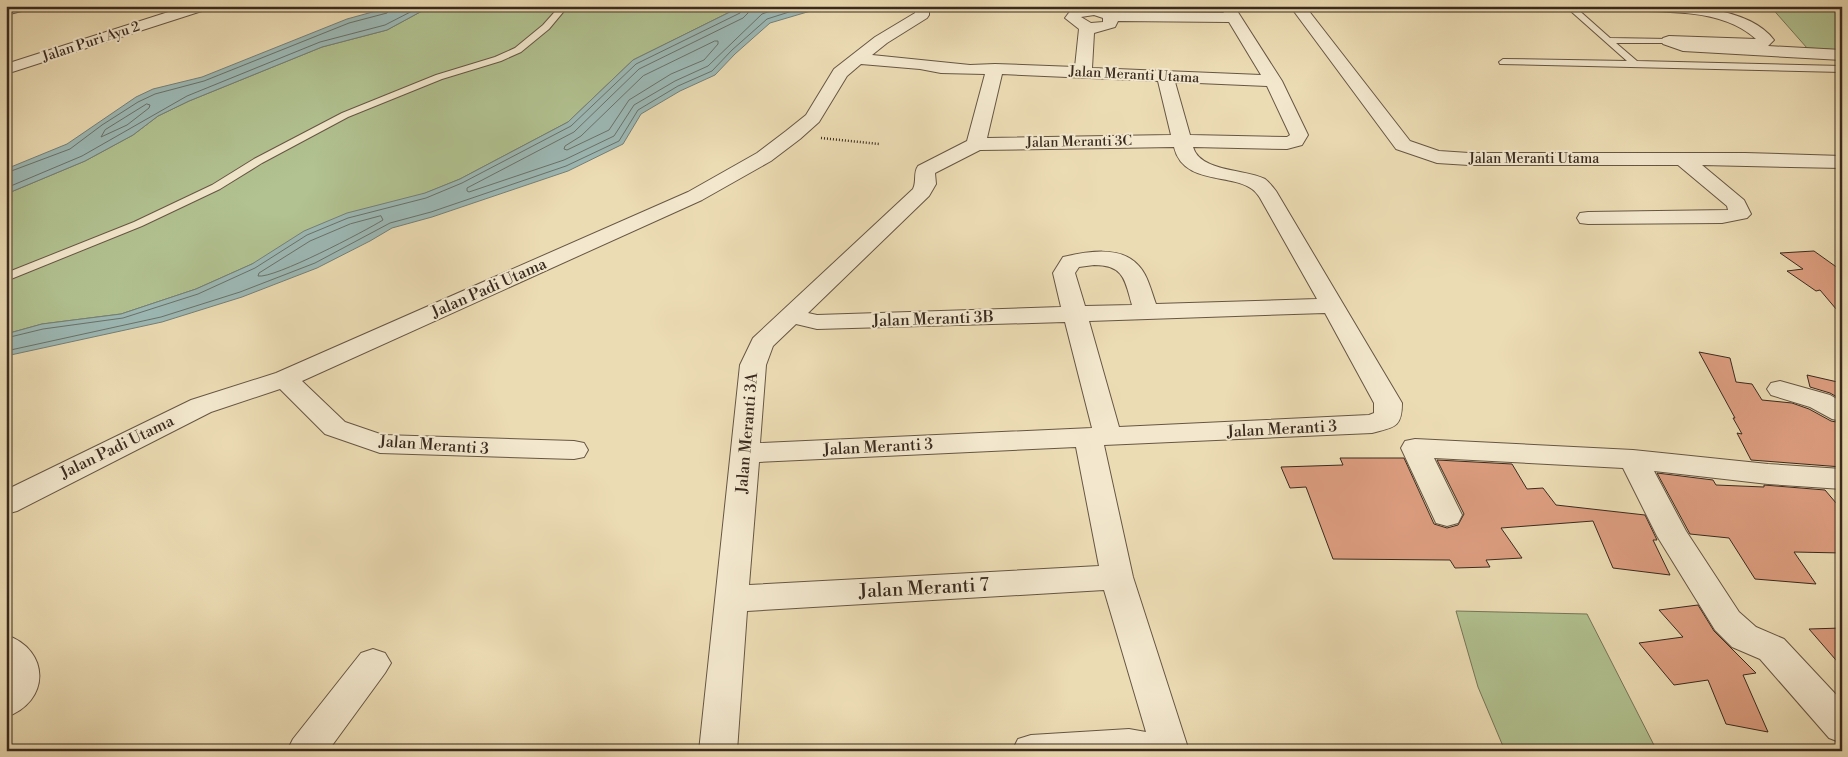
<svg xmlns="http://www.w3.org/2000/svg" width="1848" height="757" viewBox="0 0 1848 757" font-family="'Libre Bodoni',serif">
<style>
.green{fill:#b2c291;stroke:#767658}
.water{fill:#9cb9b6;stroke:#74807a}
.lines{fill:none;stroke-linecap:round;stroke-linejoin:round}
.shore{stroke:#6a726a;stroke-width:1}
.building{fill:#dd9e80;stroke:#392a1f}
.service-casing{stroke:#665644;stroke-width:2}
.minor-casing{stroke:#665644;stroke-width:2}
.path{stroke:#392a1f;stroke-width:2.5;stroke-dasharray:1 2;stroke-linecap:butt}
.service{fill:#f3e8ce;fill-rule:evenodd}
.minor{fill:#f3e8ce;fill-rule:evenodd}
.labels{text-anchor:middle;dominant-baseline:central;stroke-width:4;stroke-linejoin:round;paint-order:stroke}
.far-street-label{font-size:14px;fill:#392a1f;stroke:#f3e8ce}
.street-label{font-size:16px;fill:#392a1f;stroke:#f3e8ce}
.near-street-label{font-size:19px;fill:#392a1f;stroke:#f3e8ce}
</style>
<rect width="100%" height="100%" fill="#ecdcb4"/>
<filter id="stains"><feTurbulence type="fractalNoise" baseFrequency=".004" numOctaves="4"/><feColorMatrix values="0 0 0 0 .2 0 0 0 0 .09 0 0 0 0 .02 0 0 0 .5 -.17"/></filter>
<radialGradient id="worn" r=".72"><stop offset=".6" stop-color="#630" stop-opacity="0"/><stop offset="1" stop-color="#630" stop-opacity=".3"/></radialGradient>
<path class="green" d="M441,6h301l-109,54 -65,62 -108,57 -208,85 -56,25 -75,25 -79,10 -36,10v-140l79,-33 48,-26 25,-19 31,-15 133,-54 65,-17 35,-19z
M1770,6l72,4v40l-35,-2z
M1456,611l131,3 70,137h-152l-27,-64z"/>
<path class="water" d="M394,6h47l-19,5 -35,19 -65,17 -133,54 -31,15 -25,19 -48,26 -79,33v-25l61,-25 69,-47 17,-8 49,-12 145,-58z
M742,6h76l-4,4 -44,13 -35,31 -20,21 -35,16 -39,23 -18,30 -55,27 -136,46 -40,11 -22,13 -53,27 -75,29 -80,25 -156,34v-22l36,-10 79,-10 75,-25 56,-25 52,-33 43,-18 78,-20 35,-14 108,-57 65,-62z"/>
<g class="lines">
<path class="shore" d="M750,6l-2,7 -5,5 -104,51 -65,63 -107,56v3l2,1 95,-32 50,-24 20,-31 41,-24 33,-15 54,-52 22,-8
M715,41h3v3l-14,16 -33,14 -42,26 -20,30 -42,20 -3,-1 1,-3 16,-10 62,-60z
M147,104l3,1 -1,3 -22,17 -26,12 4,-7z
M6,173l64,-24 32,-24 36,-23 17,-8 49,-13 145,-58 38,-10 4,-7
M6,188l76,-32 105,-60 133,-54 65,-17 37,-19
M381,216l2,4c-18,11 -109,59 -125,56l1,-3 51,-32 40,-17z
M6,338l37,-9 80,-11 75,-24 57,-26 52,-33 41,-17 78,-20 36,-15 109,-57 65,-62 104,-51 3,-7
M6,351l155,-34 79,-25 75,-29 75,-40 41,-11 135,-46 53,-25 19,-31 40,-24 34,-15 20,-21 35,-31 41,-13"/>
</g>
<path class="building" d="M1814,251l28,20v45l-22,-26 -4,1 -29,-20 16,-2 -23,-16z
M1699,352l31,6 6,24 16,2 10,16 30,3 17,6 22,12 11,2v44l-91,-7 -14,-27 5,1 -9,-16h2z
M1807,375l35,8v17l-12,-7 -20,-6z
M1340,458h64l30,66 13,4 11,-3 6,-11 -27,-54 75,4 15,25 16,-1 13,17 89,10 12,25h-4l17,35 -57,-7 -20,-47 -92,7 21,30 -36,2 4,7 -35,1 -5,-8 -117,-1 -27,-72 -16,1 -9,-21 62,-2z
M1657,473l56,7 3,5 48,2v-2l61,5 17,20v43l-48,-1 22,32 -61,-5 -26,-41 -39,-4z
M1698,605l16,26 42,42 -13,2 25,57 -42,-8 -18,-44 -34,5 -35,-42 44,-6 -24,-27z
M1842,628v39l-33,-38z"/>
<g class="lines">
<g class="service-casing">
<path id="service" d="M560,6h11l-7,5 -15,18 -28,23 -20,9 -59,18 -94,38 -86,46 -42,26 -78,37 -136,55v-8l128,-51 78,-37 42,-26 88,-46 94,-38 59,-18 20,-9 28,-23z
M1565,6h9l36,32 59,1 4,2 -4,2h-53l21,18 205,5v6l-342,-8 -1,-2 4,-3 124,2z"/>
</g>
<g class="minor-casing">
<path id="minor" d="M6,6h25l-2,3 -23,6z
M187,6h23l-2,3 -202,65v-10z
M915,6h14v9l-2,3 -40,25 -15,12 98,10 25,-1 80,3 4,-38 -14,-11 6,-8 23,-4 20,6 110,1 -4,-7h14l48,75 26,54 -6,10 -15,4 -94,-2c7,25 53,22 72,32 4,3 8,8 11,12l126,212c0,25 -8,24 -30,30l-268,12 29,132 56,174h-177l6,-12 13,-4 98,-6 17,3 -42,-142 -357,21 -10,140h-38l41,-386 13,-27 160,-149c4,-8 0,-16 5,-23l49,-25 18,-67 -44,-1 -21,-4 -59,-5 -14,12 -28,46 -19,17 -29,22 -69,39 -400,181 43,41 38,13 191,6 10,2 4,7 -4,7 -10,2 -194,-6 -55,-19 -45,-45 -69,23 -194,99 -11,3v-24l185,-90 85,-27 412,-181 69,-39 29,-22 20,-16 28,-46 41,-32 40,-24zM1094,15l9,3v4l-12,1 -10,-6zM1118,21l111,1 32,53 -169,-7 2,-35 21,-6zM1002,74l156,7 13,54 -184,3zM1175,82l92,4 23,49 -3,2 -97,-2zM1174,147c9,38 56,26 78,42 3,2 6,6 8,9l57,101 -161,5c-5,-13 -8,-29 -18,-39 -18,-20 -52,-13 -75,-8l-10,16 8,34 -244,8 -9,-2 121,-117 7,-12 -1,-11 45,-23zM1094,265c30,0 31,15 38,40l-47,1 -10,-33 4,-6zM1325,313l49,90v10l-5,2 -250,12 -30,-106zM1065,322l27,106 -332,15 6,-78 7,-19 23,-22 21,5zM1076,447l23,119 -350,19 10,-123z
M1290,6h15l105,135 29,10 30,2h276l97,3v12l-140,-3 42,35 7,14 -4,4 -25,5 -134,1 -8,-1 -3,-5 3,-5 8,-1 140,-2 -1,-4 -49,-41h-209l-32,-2 -41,-14z
M1614,6c46,0 130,-6 160,34l-6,6 74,4v10l-159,-9 -20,-7 -2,-3 2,-3 6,-2 87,3c-35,-32 -91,-26 -135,-29z
M1780,381l50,14 12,7v19l-10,-2 -22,-12 -39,-12 -4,-6 4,-6z
M1415,439l218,11 135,14 74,5v20l-74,-5 -114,-13 32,60 53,81 17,15 28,12 58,62v42l-13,-5 -69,-79 -28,-12 -17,-17 -58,-94 -34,-68 -189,-10 28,57 -4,8 -11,3 -11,-3 -35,-75 4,-7z
M6,635c45,15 44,67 0,82z
M373,649l12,4 6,10 -6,10 -57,78h-41l6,-12 68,-86z"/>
</g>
<path class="path" d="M821,138l58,6"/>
<use href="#service" class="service"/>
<use href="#minor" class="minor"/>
</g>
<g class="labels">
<g class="far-street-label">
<text transform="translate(91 42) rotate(-18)">Jalan Puri Ayu 2</text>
<text transform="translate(1134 75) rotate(3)">Jalan Meranti Utama</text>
<text transform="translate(1079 142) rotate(-1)">Jalan Meranti 3C</text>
<text x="1534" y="159">Jalan Meranti Utama</text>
</g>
<g class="street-label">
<text transform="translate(489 288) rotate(-24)">Jalan Padi Utama</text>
<text transform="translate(933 319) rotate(-2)">Jalan Meranti 3B</text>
<text transform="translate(1282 429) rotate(-3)">Jalan Meranti 3</text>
<text transform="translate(747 433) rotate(-85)">Jalan Meranti 3A</text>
<text transform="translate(434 445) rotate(4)">Jalan Meranti 3</text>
<text transform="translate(117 447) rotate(-26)">Jalan Padi Utama</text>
<text transform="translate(878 447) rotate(-3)">Jalan Meranti 3</text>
</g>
<g class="near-street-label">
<text transform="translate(924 588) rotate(-3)">Jalan Meranti 7</text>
</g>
</g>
<rect width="1848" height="757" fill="none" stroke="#ecdcb4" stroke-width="25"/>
<rect x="8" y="8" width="1833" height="742" fill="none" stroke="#392a1f" stroke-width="2.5"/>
<rect x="12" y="12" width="1823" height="732" fill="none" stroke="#392a1f"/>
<rect width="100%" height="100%" filter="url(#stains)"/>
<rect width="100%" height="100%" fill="url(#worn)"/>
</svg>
